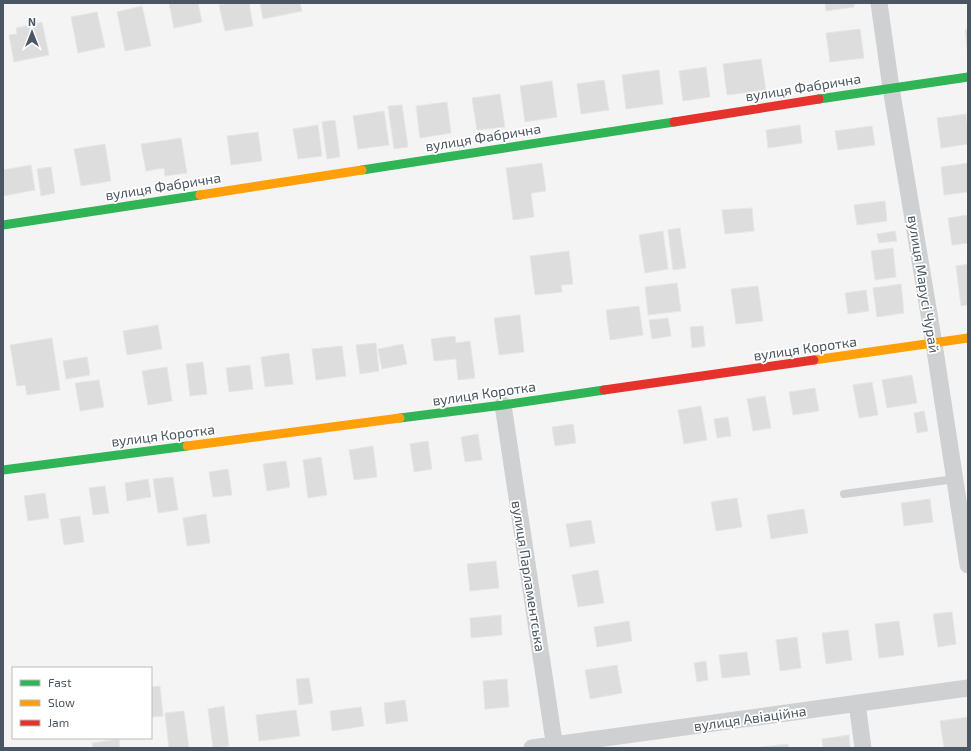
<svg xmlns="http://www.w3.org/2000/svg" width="971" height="751" viewBox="0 0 971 751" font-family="'Exo 2',sans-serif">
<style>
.building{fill:#ddddde;stroke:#e5e6e7}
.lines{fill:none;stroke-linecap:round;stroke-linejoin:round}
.lane{stroke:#ced0d2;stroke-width:8}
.street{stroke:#ced0d2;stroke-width:17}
.fast{stroke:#30b455;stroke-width:9}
.slow{stroke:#ff9f0a;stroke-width:9}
.jam{stroke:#e5322d;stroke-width:9}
.labels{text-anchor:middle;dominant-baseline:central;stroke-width:3.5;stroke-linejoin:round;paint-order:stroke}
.street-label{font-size:14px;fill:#4a5661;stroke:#fff}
</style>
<rect width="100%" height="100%" fill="#f4f4f4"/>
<path class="building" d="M169,3h29l4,19 -28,6z
M231,3h18l4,23 -28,5 -6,-26z
M260,3h40l2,8 -39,8z
M825,3h29v4l-28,4z
M142,6l9,40 -26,5 -8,-39z
M97,12l8,35 -27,6 -7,-36z
M42,22l7,33 -35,7 -5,-27 8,-1 -1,-6z
M860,29l4,29 -34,4 -4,-29z
M968,29v25l-3,-24z
M761,59l5,31 -39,5 -4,-31z
M706,67l4,30 -27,4 -4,-30z
M659,70l4,34 -37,5 -4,-34z
M604,80l5,30 -28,4 -4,-30z
M552,81l5,36 -32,5 -5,-36z
M500,94l5,33 -28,3 -5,-32z
M447,102l4,31 -31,5 -4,-32z
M402,105l6,42 -14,2 -6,-43z
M384,111l5,34 -31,4 -5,-33z
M966,114l2,18v12l-27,4 -4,-30z
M335,120l5,37 -13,2 -5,-37z
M318,125l4,31 -24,3 -5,-30z
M800,125l2,18 -34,5 -2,-18z
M872,126l3,19 -37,5 -3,-19z
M258,132l4,29 -31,4 -4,-29z
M181,138l6,35 -22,3 -1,-8 -18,3 -5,-27z
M105,144l6,37 -30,5 -7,-37z
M542,163l4,28 -15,2 3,24 -21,3 -7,-52z
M968,163v29l-24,3 -3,-28z
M31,165l4,25 -32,6v-26z
M51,167l4,26 -14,3 -4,-27z
M885,201l2,20 -30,4 -3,-20z
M752,208l2,23 -29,3 -3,-24z
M968,215v28l-16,2 -4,-27z
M680,228l6,40 -13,2 -5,-40z
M663,231l5,38 -23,4 -6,-38z
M895,231l2,10 -18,2 -2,-9z
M893,248l3,29 -21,3 -4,-29z
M569,251l4,33 -12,1 1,7 -27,3 -5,-39z
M968,264v41l-7,1 -5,-40z
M677,283l4,28 -33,4 -3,-28z
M901,284l3,29 -27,4 -4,-29z
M758,286l5,35 -27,3 -5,-35z
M866,290l3,21 -21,3 -3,-21z
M639,306l4,29 -33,5 -4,-30z
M520,315l4,37 -25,3 -5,-37z
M668,318l3,18 -19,3 -3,-19z
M158,325l4,24 -35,6 -4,-24z
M703,326l2,20 -13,2 -2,-21z
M455,336l1,7 14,-2 5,37 -17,2 -2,-21 -22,2 -3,-22z
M52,338l8,52 -33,5 -2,-10 -8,1 -7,-41z
M376,343l3,28 -19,3 -4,-29z
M403,344l4,20 -25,5 -4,-20z
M342,346l4,30 -30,4 -4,-31z
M289,353l4,31 -28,3 -4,-30z
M87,357l3,18 -24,4 -3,-18z
M203,362l4,32 -17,2 -4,-32z
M250,365l3,24 -24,3 -3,-24z
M167,367l5,34 -24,4 -6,-34z
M912,375l5,28 -30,5 -5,-28z
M99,380l5,27 -24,4 -5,-28z
M872,382l6,33 -19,3 -6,-33z
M815,388l4,23 -26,4 -4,-23z
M765,396l6,32 -18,3 -6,-32z
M701,406l6,34 -23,4 -6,-34z
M924,411l4,20 -11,2 -3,-20z
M728,417l3,19 -14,2 -3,-19z
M573,424l3,19 -21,3 -3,-19z
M478,434l4,26 -17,2 -4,-25z
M428,441l4,28 -18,3 -4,-28z
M373,446l4,31 -23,3 -5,-30z
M321,457l6,38 -19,3 -5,-38z
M286,461l4,26 -23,4 -4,-27z
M228,469l4,26 -19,2 -4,-25z
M173,477l5,33 -20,3 -5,-34z
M148,479l3,18 -24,4 -2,-18z
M105,486l4,27 -16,2 -4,-27z
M45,493l4,25 -21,3 -4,-25z
M737,498l5,29 -26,4 -5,-29z
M930,499l3,23 -29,4 -3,-23z
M804,509l4,24 -37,6 -4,-24z
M206,514l4,29 -23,3 -4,-28z
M80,516l4,26 -20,3 -4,-26z
M591,520l4,23 -25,4 -4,-23z
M496,561l3,27 -29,3 -3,-27z
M598,570l6,33 -26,4 -6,-32z
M952,612l4,32 -18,3 -5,-33z
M501,615l1,20 -31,3 -1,-20z
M629,621l3,20 -35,6 -3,-20z
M899,621l5,34 -25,3 -4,-34z
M848,630l4,30 -26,4 -4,-31z
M797,637l4,31 -21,3 -4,-31z
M747,652l3,23 -28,3 -3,-23z
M706,661l2,19 -11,2 -3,-19z
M617,665l5,28 -32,6 -5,-29z
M309,678l4,25 -14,2 -3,-26z
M507,679l2,28 -24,2 -2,-28z
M160,686l3,30 -12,1v-30z
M405,700l3,21 -22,3 -2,-21z
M224,706l5,40 -16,2 -5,-39z
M361,707l3,19 -32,5 -2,-20z
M296,710l4,26 -41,5 -3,-26z
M184,711l5,37h-20l-4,-35z
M968,717v31h-24l-4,-27z
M849,735l1,13h-27l-1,-9z
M119,739l1,9h-27l-1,-5z
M788,744l1,4h-28v-1z"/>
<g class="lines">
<path class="lane" d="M844,494l111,-15"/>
<path class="street" d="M879,3l12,85 43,256 34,221
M503,405l52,343
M857,703l6,45
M532,748l436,-60"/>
<path class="fast" d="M819,99l149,-22
M362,170l312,-48
M3,225l197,-30
M400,418l103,-13 101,-15
M3,470l184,-24"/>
<path class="slow" d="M200,195l162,-25
M814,360l154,-22
M187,446l213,-28"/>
<path class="jam" d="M674,122l145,-23
M604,390l210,-30"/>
</g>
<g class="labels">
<g class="street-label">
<text transform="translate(803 87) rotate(-9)">вулиця Фабрична</text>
<text transform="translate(483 137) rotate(-9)">вулиця Фабрична</text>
<text transform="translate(163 186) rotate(-9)">вулиця Фабрична</text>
<text transform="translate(924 284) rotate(81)">вулиця Марусі Чурай</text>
<text transform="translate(805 348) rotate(-8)">вулиця Коротка</text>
<text transform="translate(484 393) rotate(-8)">вулиця Коротка</text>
<text transform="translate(163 435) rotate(-7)">вулиця Коротка</text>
<text transform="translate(529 576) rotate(81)">вулиця Парламентська</text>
<text transform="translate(750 718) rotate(-8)">вулиця Авіаційна</text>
</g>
</g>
<rect width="971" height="751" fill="none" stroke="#4a5661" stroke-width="8"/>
<rect x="12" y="667" width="140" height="72" fill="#ffffff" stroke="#b7bbc0"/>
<rect x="20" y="680" width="20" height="6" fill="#30b455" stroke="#b7bbc0"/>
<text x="48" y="687" font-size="12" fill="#4a5661">Fast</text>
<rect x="20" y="700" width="20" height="6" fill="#ff9f0a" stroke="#b7bbc0"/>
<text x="48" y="707" font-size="12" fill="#4a5661">Slow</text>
<rect x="20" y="720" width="20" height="6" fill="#e5322d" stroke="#b7bbc0"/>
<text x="48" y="727" font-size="12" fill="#4a5661">Jam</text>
<g transform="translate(32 32)" stroke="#ffffff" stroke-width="3" paint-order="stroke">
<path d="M0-3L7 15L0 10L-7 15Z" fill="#4a5661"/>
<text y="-6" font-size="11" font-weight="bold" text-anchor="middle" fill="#4a5661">N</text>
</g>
</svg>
